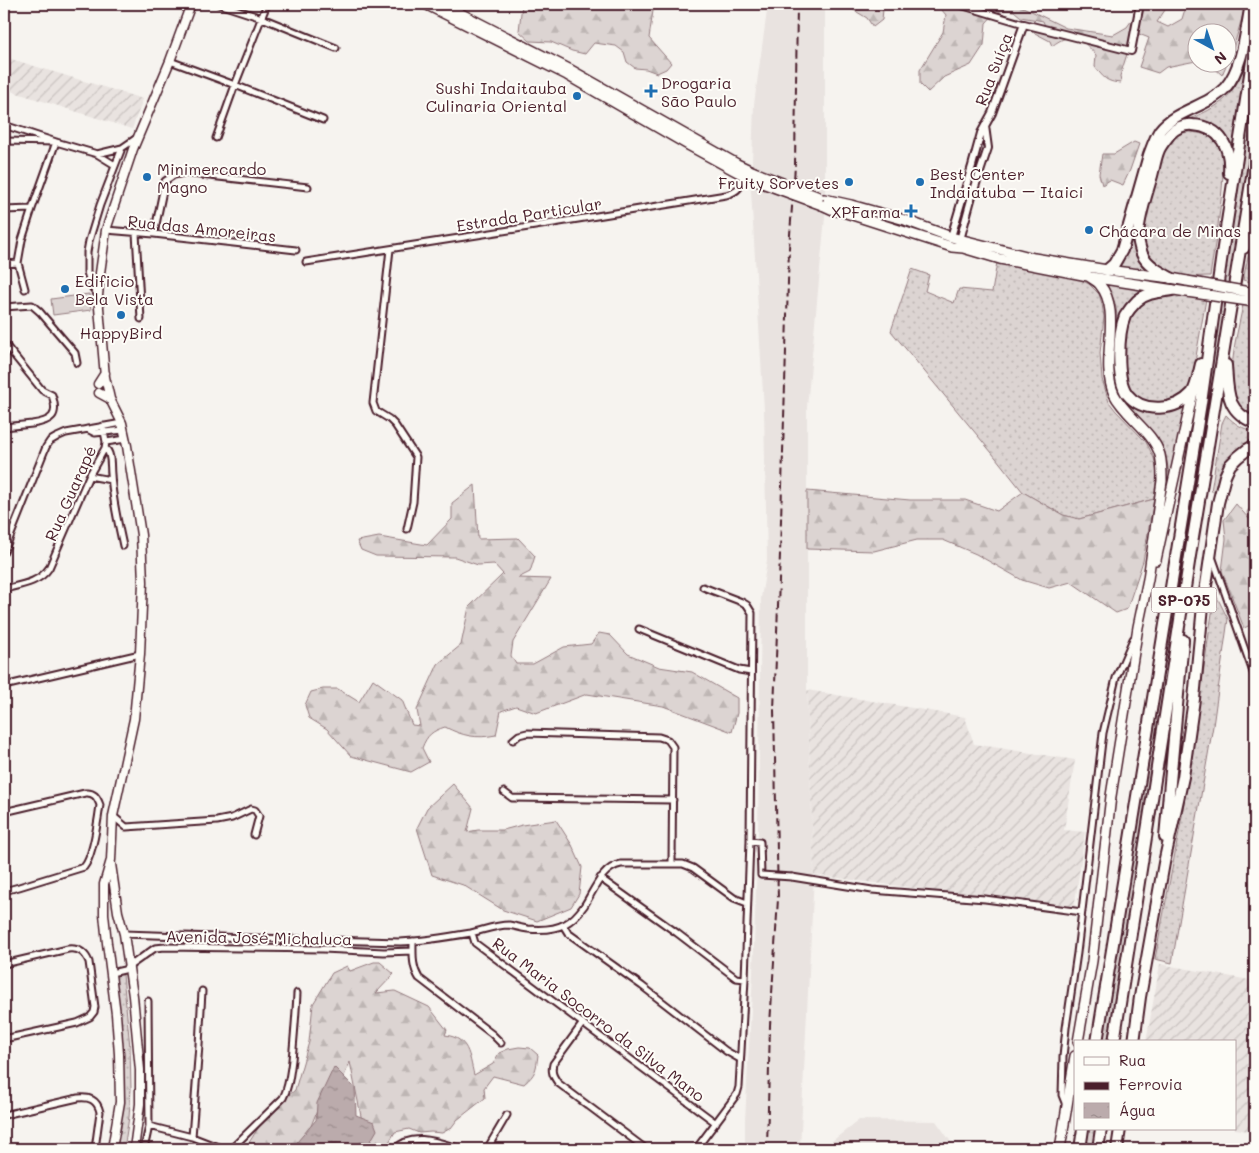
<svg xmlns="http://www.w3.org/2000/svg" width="1259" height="1153" viewBox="0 0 1259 1153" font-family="Mali,sans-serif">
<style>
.built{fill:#e9e3e0}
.industrial{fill:url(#industrial-furrows)}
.grass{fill:url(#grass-dots);stroke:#937a7e}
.forest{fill:url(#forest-firs);stroke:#937a7e}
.park{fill:#dcd4d2;stroke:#937a7e}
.water{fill:url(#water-ripples);stroke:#8e7378}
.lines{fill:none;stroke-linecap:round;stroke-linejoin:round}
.minor-casing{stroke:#4a1f2b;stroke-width:9}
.tertiary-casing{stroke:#4a1f2b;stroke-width:10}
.secondary-casing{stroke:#4a1f2b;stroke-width:11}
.primary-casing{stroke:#4a1f2b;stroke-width:12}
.motorway-casing{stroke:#4a1f2b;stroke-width:14}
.minor{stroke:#fdfcf7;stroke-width:5}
.tertiary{stroke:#fdfcf7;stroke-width:6}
.secondary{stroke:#fdfcf7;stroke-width:8}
.primary{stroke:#fdfcf7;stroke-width:9}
.motorway{stroke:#fdfcf7;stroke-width:10}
.rail{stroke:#4a1f2b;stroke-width:2;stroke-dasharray:8 4;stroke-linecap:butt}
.minor-bridge-casing{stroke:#4a1f2b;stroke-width:9;stroke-linecap:butt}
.primary-bridge-casing{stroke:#4a1f2b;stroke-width:12;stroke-linecap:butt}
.minor-bridge{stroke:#fdfcf7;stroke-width:5}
.primary-bridge{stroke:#fdfcf7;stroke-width:9}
.poi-dot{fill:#1f6fb2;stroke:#fdfcf7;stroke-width:2}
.labels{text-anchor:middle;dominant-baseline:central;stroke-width:4;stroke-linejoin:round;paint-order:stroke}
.shield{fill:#fdfcf7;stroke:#806168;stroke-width:1}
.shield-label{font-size:15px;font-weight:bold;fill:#4a1f2b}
.street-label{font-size:16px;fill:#4a1f2b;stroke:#fdfcf7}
.poi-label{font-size:16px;fill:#4a1f2b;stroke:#fdfcf7;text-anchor:start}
</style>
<defs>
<pattern id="industrial-furrows" width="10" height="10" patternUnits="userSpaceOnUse" patternTransform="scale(1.25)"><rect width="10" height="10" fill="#e9e3e0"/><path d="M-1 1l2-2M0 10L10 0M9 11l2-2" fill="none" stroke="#c9c2c0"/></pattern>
<pattern id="grass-dots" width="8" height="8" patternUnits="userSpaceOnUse" patternTransform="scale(1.25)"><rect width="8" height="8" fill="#dcd4d2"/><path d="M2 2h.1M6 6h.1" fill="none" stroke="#beb6b4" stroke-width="1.8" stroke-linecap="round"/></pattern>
<pattern id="forest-firs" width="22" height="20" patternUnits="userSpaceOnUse" patternTransform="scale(1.25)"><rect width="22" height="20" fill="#dcd4d2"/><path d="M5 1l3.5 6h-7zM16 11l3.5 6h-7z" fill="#beb6b4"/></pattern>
<pattern id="water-ripples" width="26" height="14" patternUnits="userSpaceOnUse" patternTransform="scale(1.25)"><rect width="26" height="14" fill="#bbabac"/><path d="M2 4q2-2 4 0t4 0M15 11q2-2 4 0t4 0" fill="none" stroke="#9a8b8c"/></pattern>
</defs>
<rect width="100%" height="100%" fill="#f6f3ef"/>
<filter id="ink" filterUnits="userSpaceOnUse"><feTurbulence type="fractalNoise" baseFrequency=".02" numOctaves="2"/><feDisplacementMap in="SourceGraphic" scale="10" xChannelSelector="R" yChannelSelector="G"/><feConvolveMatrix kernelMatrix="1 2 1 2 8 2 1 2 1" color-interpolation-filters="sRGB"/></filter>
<g filter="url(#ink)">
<path class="built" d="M768,4h57v213l-18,190v284l7,184 -14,274h-55v-29l8,-147 5,-140 3,-235 6,-37 -3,-151 -13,-219 3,-87z
M859,1120l77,1 20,28h-134z"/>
<path class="industrial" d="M11,59l132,40 -11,30 -128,-40v-10z
M807,690l158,27 9,27 101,16 -11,70 21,2 -11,77 -260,-34z
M1160,964l95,17v151l-20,-3v-87h-89z"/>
<path class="grass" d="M1249,52l-15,101h-3l-7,-16 -44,-14c17,-7 41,-16 51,-31 9,-12 14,-26 18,-40z
M1255,84v49l-145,909h-10l123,-774z
M1189,132c16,1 28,5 34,21 1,6 0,13 0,19 -1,35 -8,70 -13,104 -9,0 -18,1 -27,0 -22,-2 -40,-21 -41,-44 0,-9 7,-30 10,-41 4,-15 7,-38 17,-50 5,-6 13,-8 20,-9z
M1132,224c3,21 0,31 17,47l-33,-3z
M1255,225v58l-12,-3z
M997,262l78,15 14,7 10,10 3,10 2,13 -4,36 2,26 7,23 7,9 30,31 8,16 3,14 -3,27 -75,20 -16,-4 -40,-23 -31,-39 -101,-122 21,-62 17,6 -4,16 29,12 5,-14 33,3z
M1104,281l47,7c-22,9 -26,17 -33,40h-2c3,-18 -2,-33 -12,-47z
M1174,293l32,6 -15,86 -8,10 -16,9h-21l-13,-8 -10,-17 1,-45 5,-16 15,-19z
M1243,305l12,1v115l-11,-6 -13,-22v-19l4,-31z
M1116,386h3l14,18 52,-2 2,2 -17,75c-3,-12 -2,-22 -8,-34 -12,-22 -37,-35 -46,-59z
M1226,415c9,9 16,14 29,16v9l-34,35 -5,16h-5l11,-68z
M1215,593l13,26 -15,107 -41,237 -17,-4 27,-143z
M114,973l9,2 7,72 1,42 -2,28 -5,32h-8l5,-21 2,-34z
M1086,1129h10l-3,20h-10z"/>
<path class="forest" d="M522,4h132l-5,34 22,25 -5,6 -9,4 -11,-4 -11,-1 -8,-6 -3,-10 -8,-6 -22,-3 -9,11 -13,-3 -21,-9 -21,-1 -11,-10z
M851,4h34l-2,5 -1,11 -9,7 -6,-9 -15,-9z
M942,4h77v1l47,23 47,7 14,-8 16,-23h26l-12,18 11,5 14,-8 3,-10 -3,-5h64l-13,45 -11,26 -12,-11 -6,-1 22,-1v-30h-30v29l-30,6 -8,6 -19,-6 10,-29 -15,-6 -14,44 1,7c-15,-1 -17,-5 -26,-16l1,-12c-14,-16 -24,-25 -44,-9l-2,-5 -19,-10 14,-5 -2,-5 -22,-4 -7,-6 -11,-1 -9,4 -8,9 -2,22 -13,20 -27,12 -16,15 -8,-8v-14l23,-38 3,-17 -5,-6z
M1134,142l5,2 -9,26 -7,15 -13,-5 -8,5 -3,-11 3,-20h12z
M475,485l3,54 40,-1 17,18 -5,16 -12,6 33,1 -38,63 -2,14 5,8h17l31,-17 27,-3 8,-11 11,2 18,19 31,13 33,5 45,26v15l-5,19 -69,-26 -76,-12 -51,19 -20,-7 -15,5 -5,24c-20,4 -33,1 -51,-8 -13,4 -18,8 -23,21l7,14 -18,10 -60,-16 -24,-27 -18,-11 -4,-13 6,-13 12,-3h15l21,13 14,-23 29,21 10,25 8,1 -3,-16 21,-46 23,-19 8,-38 34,-33 -9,-10 -16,1 -23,-8 -79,-1 -15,-6 -4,-9 22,-4 48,8 25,-26v-16z
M807,491l103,9h55l32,11 26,-19 40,23 16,4 75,-20 -11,62 -16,48 -11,4 -45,-31 -22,6 -27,-8 -46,-26 -33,-14h-26l-43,11 -67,-2z
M1255,501v77l-1,3 1,3v39l-11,5 -22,-57 4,-32 -2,-19 12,-16 13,15 -2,-7z
M453,784l20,24 -6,24 11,-2h25l19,-5 34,-5 16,25 10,22 -3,27 -8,13 -34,14 -34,-11 -40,-25 -31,-10 -15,-47 10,-20z
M374,962h6l14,12 -18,19 19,-2 34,16 18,23 -2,5c24,3 24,20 29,40l19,-11 6,-11 9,-4 11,-2 11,1 8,7c-2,15 -2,19 -14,29l-31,-8 -9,12 1,10 -28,22 -6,8 -9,5 -11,-1 -12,1 -10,-4 -14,3 -10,17h-35l13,-23 -13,-64 -8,19 -18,12 -15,38 -17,18h-47l22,-35 28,-24 14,-48 4,-38 19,-31 15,-7 3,5z"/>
<path class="park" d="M89,294l2,16 -38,5 -2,-16z"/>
<path class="water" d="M334,1067l21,21 1,27 18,7 3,8 -7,12 -7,7h-72l25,-29 1,-17z"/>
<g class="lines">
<g class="minor-casing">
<path id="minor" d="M219,4l43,14 74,30
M957,4l67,20
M170,61l65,24 88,35
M4,125l52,17 41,12 18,11
M216,138l19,-53 32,-81
M4,141l52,1 -24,67 -10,31 -4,23 7,26
M97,154l25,-6
M4,210l28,-1
M106,230l48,4 142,16
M136,233l5,86
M154,234l11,-53 9,-6 9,-2 125,14
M390,249l-17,154 3,8 13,8 6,6 21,32 -3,45 -6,27
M306,262l229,-36 191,-31c12,-3 16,-9 18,-20
M4,264l14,-1
M98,295l-7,-9 -4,-14v-20l2,-11 11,-36 22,-57 16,-11
M4,307l28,-2 8,7 35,41 2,10
M4,343l38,47 10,5c7,21 0,26 -20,29 -9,1 -19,2 -28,3
M87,429l8,4 29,-3
M106,442l20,-3
M105,448c7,5 5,18 6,26 1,24 7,48 12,72
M89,476l22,4
M4,552l42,-105 4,-6 7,-4 9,-4 56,-10
M1213,559l42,119
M4,589c16,-4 35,-6 45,-21l40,-92 16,-28 1,-6 -3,-16
M639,629l100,41 12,2
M4,686l136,-32
M513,740l6,-5 8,-2 132,4 9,3 5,7 -1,116
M504,792l8,6 161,2
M4,812l81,-19c9,-1 12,4 15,12 -2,15 -7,52 -16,62l-65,20 -15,4
M113,816l13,11 91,-6 15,-3 19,-9 4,1 4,6 -5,19
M750,841l10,1 1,33
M792,877l80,13 113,9 97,13
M600,878l77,55 59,45 9,1
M563,925l5,8 74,53 84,65 14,8
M472,933l3,10 241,180
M124,934l59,2 217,6c23,-1 48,-5 71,-9 13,-3 25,-8 38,-8 6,1 12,3 19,4 11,1 26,1 37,-5 8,-4 14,-11 19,-18 10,-15 17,-38 37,-42h62l10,4 41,30 13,5
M413,941c0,14 -1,26 6,37l73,56 9,9
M4,964l64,-15c11,-1 17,3 21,13l6,45 -1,5 -4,5 -13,6 -73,16
M111,973l13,-3 31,-22 10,-1 158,2 61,3 29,-1
M583,1023l-30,41c-2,8 0,12 5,19l88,66
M1066,1105l-4,-10 1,-38 3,-29 11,-75 26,-220 13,-55 17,-39
M4,1115l74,-17c11,-1 19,1 22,14l-5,37
M149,1126l43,11 31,12
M192,1137l7,-92 3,-54
M144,1149l5,-23 -1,-125
M231,1149l52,-51c6,-11 7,-24 9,-38 2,-22 4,-44 5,-67
M395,1149c18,-18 45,-6 66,0
M487,1149l20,-34
M696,1149l41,-55 2,-7 6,-108 5,-138 2,-228 -5,-8 -5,-3 -39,-15"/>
</g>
<g class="tertiary-casing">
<path id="tertiary" d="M951,237l21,-71 9,-33 11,-20 32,-89 107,27 9,-47
M960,240l12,-44 16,-48 -3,-22"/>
</g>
<g class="secondary-casing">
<path id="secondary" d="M98,384l7,-11
M99,393l11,6
M111,864l7,48 6,22 9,62 7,74v34l-6,45
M112,1149l8,-47 -1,-48 -3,-40 -9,-71 -3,-29v-30l7,-24 2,-44 21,-97 6,-65 3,-72 -2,-47 -14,-89 -5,-23 -12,-24 -5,-22 -7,-81 2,-23 6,-43 27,-81 37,-88 21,-57"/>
</g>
<g class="primary-casing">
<path id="primary" d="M425,4l142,71 123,71 42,23 19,10
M442,4l127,65 168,95 17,8
M824,199l27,6 54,15 46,17 83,21 73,12 64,8 16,3
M822,205l11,5 10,2 109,35 11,1 37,11 88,17c4,3 9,5 12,9 23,27 -1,77 14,109 11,22 39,37 46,61 2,8 2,17 2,26l-14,98 -10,48 -27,169 -19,165 -14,81
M1091,277l96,15
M1156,560l37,-168
M1060,1149l15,-93"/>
</g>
<g class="motorway-casing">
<path id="motorway" d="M1244,248l7,-15 4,-20
M1107,270l7,-6 8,-14 27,-95c3,-8 6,-17 11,-25 16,-20 47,-23 65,-42 18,-20 21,-58 26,-84
M1171,278c-11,-6 -24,-13 -29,-24 -2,-6 -4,-13 -4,-19 1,-19 8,-38 13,-56 3,-9 4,-20 8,-29 2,-5 7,-11 11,-16 6,-6 14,-10 23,-9 28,2 38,23 36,48
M1172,290c-12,2 -25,2 -35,11 -5,5 -9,10 -12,15 -7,17 -9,63 2,78 16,20 49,17 65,-1 4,-5 7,-21 9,-29
M1226,365c2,28 0,46 29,58
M1165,837l18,-197
M1097,1042l104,-639 21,-149 33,-212
M1114,1042l76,-486 65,-398
M1134,1042l6,-45 24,-134 19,-86 11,-78 9,-93 15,-103 7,-27 5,-11 8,-8 10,-8 7,-4
M1080,1149l3,-20
M1098,1149l3,-20
M1117,1149l3,-20"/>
</g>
<use href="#minor" class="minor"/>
<use href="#tertiary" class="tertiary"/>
<use href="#secondary" class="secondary"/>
<use href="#primary" class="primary"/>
<use href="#motorway" class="motorway"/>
<path class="rail" d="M767,1149l3,-124 8,-126 -4,-189 6,-156 9,-306 6,-82 2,-162"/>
<g class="minor-bridge-casing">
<path id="minor-bridge" d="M761,875l31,2"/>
</g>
<g class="primary-bridge-casing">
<path id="primary-bridge" d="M754,172l65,25
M751,179l71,26
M1187,281l68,12
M1187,292l68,10"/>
</g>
<use href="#minor-bridge" class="minor-bridge"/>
<use href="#primary-bridge" class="primary-bridge"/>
</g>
</g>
<g class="poi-dot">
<path d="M648.5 83.5h5v5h5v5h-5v5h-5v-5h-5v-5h5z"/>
<circle cx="577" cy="96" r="5"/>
<circle cx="147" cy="177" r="5"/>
<circle cx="849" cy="182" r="5"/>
<circle cx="920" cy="182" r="5"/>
<path d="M908.5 203.5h5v5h5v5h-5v5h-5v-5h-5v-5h5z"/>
<circle cx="1089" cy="230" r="5"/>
<circle cx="65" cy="289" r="5"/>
<circle cx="121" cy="315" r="5"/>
</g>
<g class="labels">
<rect class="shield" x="1151.5" y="587.5" width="65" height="25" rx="4"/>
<g class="shield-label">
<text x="1184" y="600">SP-075</text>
</g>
<g class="street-label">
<text transform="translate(993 69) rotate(-69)">Rua Suíça</text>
<text transform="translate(529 214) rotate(-9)">Estrada Particular</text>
<text transform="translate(202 228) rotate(6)">Rua das Amoreiras</text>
<text transform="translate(70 493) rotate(-66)">Rua Guarapé</text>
<text transform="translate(259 937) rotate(1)">Avenida José Michaluca</text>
<text transform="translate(599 1019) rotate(37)">Rua Maria Socorro da Silva Mano</text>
</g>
<g class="poi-label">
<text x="661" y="82">Drogaria<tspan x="661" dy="18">São Paulo</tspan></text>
<text x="567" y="87" text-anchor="end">Sushi Indaitauba<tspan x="567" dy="18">Culinaria Oriental</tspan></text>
<text x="157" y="168">Minimercardo<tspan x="157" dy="18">Magno</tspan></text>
<text x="930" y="173">Best Center<tspan x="930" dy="18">Indaiatuba – Itaici</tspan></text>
<text x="839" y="182" text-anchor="end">Fruity Sorvetes</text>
<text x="901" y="211" text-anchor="end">XPFarma</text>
<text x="1099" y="230">Chácara de Minas</text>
<text x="75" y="280">Edificio<tspan x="75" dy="18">Bela Vista</tspan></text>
<text x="121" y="332" text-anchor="middle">HappyBird</text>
</g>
</g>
<rect width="1259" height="1153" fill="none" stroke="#fdfcf7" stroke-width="20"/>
<rect x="10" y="10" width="1239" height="1133" fill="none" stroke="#4a1f2b" stroke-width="2" filter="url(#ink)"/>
<rect x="1074" y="1040" width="162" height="90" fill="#fdfcf7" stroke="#b5a4a5"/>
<rect x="1084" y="1057" width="25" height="8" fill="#fdfcf7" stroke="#b5a4a5"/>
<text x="1119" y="1066" font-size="15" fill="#4a1f2b">Rua</text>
<rect x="1084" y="1082" width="25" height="8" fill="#4a1f2b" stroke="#b5a4a5"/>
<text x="1119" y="1090" font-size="15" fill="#4a1f2b">Ferrovia</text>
<rect x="1084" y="1103" width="25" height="15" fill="url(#water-ripples)" stroke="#b5a4a5"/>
<text x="1119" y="1116" font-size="15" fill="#4a1f2b">Água</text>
<g transform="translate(1212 48) rotate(140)"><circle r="24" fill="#fdfcf7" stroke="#b5a4a5"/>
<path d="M0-4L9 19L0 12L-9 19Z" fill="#1f6fb2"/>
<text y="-8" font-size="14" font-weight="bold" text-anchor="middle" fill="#4a1f2b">N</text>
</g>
</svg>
